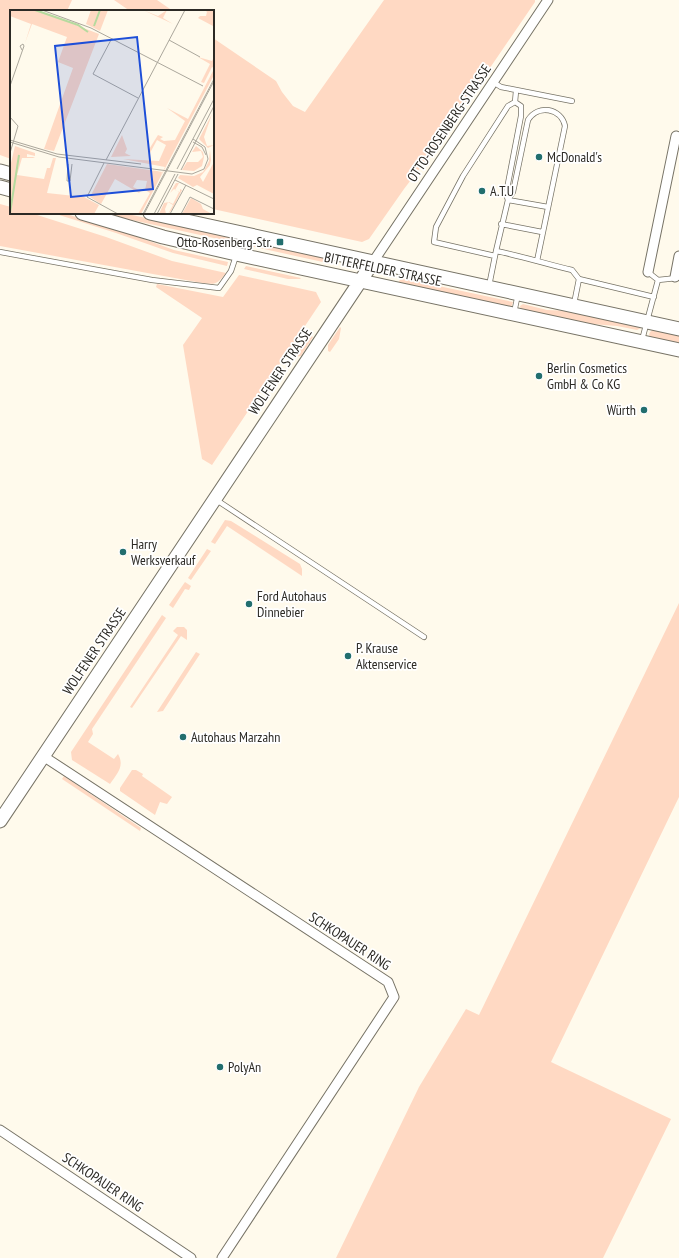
<svg xmlns="http://www.w3.org/2000/svg" width="679" height="1258" viewBox="0 0 679 1258" font-family="'PT Sans Narrow',sans-serif">
<style>
.green{fill:#ffd9c3}
.lines{fill:none;stroke-linecap:round;stroke-linejoin:round}
.lane-casing{stroke:#777366;stroke-width:6}
.street-casing{stroke:#777366;stroke-width:11}
.secondary-casing{stroke:#777366;stroke-width:15}
.lane{stroke:#fff;stroke-width:4.5}
.street{stroke:#fff;stroke-width:9}
.secondary{stroke:#fff;stroke-width:13}
.poi-dot{fill:#226e6e;stroke:#fff;stroke-width:1.5}
.labels{text-anchor:middle;dominant-baseline:central;stroke-width:3.5;stroke-linejoin:round;paint-order:stroke}
.street-label{font-size:14px;fill:#2c2a25;stroke:#fff}
.poi-label{font-size:14px;fill:#2c2a25;stroke:#fff;text-anchor:start}
.inset-river{fill:none;stroke:#b6da9e;stroke-width:2}
.inset-road{fill:none;stroke:#aba79c;stroke-width:1}
.view{fill:#1d4ed8;fill-opacity:0.15;stroke:#1d4ed8;stroke-width:2}
.inset-edge{fill:none;stroke:#2c2a25;stroke-width:2}
</style>
<rect width="100%" height="100%" fill="#fffaec"/>
<path class="green" d="M0,0h72l-5,11h-56v148l-11,-4z
M114,0h43l16,11h-43z
M384,0h151v2l-99,145 -32,42 -35,50 -7,3 -149,-33v-171l63,43 6,11 11,14 12,6z
M0,204l11,3v6h20l75,24 66,24 54,12c-9,11 -10,12 -24,10l-202,-37z
M53,213h10l56,17 55,20 54,12 -1,4 -54,-13 -57,-20z
M100,213h23l213,46 -4,5z
M246,266l55,12 -1,1h-12l-44,-10z
M239,275l77,17 5,10 -109,163 -10,-6 -19,-114 19,-27 -46,-31 1,-3 66,13z
M401,278l112,24 -2,6 -113,-25z
M523,304l24,6 24,1 70,17 -4,2 -20,-4 -38,-3 -58,-13 -1,-4z
M340,327l1,1 -2,11 -9,13 -2,-1v-6z
M654,329l25,5v10l-28,-6 -2,-3 1,-3z
M310,335l3,2 -12,19 -7,1z
M225,520l6,1 69,43 2,5v7l-75,-50 -12,18 -4,-2z
M207,549l4,2 -20,29 -3,-2z
M185,582l6,4 -2,4 -4,-1 -12,19 -4,-3z
M679,603v194l-128,265 120,57 -68,139h-267l83,-171 47,-78 13,6z
M162,615l4,3 -74,111 1,5 -5,8 26,17 4,-5c7,12 -1,20 -8,30l-38,-24 -1,-8z
M177,627h7l3,3v10l-6,-4 -49,72 -2,-1 48,-72 -5,-4z
M196,652l4,2 -37,57 -6,1z
M132,770h4l7,4 -1,2 30,21 -5,7 -7,-2 -5,13 -35,-24v-3z
M64,776l77,52 -1,3 -78,-52z"/>
<g class="lines">
<g class="lane-casing">
<path id="lane" d="M493,82l8,5 71,14
M515,102l1,-11
M508,200l40,7
M501,224l41,8
M496,251l12,-51 5,-8 15,-72c10,-16 33,-12 37,6l-28,135
M0,252l152,28 67,8 12,-17 5,-15
M495,256l-61,-14 2,-15 27,-51 45,-70 7,-4 6,4v10l-15,78 2,6
M648,272l10,8
M579,279l75,18
M489,286l7,-35c26,5 50,13 76,19l7,9 -5,25
M514,313l4,-19
M642,340l16,-60 19,-2
M215,499l209,138"/>
</g>
<g class="street-casing">
<path id="street" d="M373,262l175,-262
M648,272l28,-136 3,1
M675,277l4,-21
M43,756l345,226 6,15 -172,261
M0,1130l191,128"/>
</g>
<g class="secondary-casing">
<path id="secondary" d="M0,171l11,3
M0,187l11,3
M82,213l81,24 73,17 443,96
M150,213l529,116
M0,821l373,-559"/>
</g>
<use href="#lane" class="lane"/>
<use href="#street" class="street"/>
<use href="#secondary" class="secondary"/>
</g>
<g class="poi-dot">
<circle cx="539" cy="157" r="4"/>
<circle cx="482" cy="191" r="4"/>
<rect x="276" y="238" width="8" height="8" rx="2"/>
<circle cx="539" cy="376" r="4"/>
<circle cx="644" cy="410" r="4"/>
<circle cx="123" cy="552" r="4"/>
<circle cx="249" cy="604" r="4"/>
<circle cx="348" cy="656" r="4"/>
<circle cx="183" cy="737" r="4"/>
<circle cx="220" cy="1067" r="4"/>
</g>
<g class="labels">
<g class="street-label">
<text transform="translate(449 123) rotate(-56)">OTTO-ROSENBERG-STRASSE</text>
<text transform="translate(383 269) rotate(12)">BITTERFELDER STRASSE</text>
<text transform="translate(280 371) rotate(-56)">WOLFENER STRASSE</text>
<text transform="translate(94 651) rotate(-56)">WOLFENER STRASSE</text>
<text transform="translate(350 941) rotate(33)">SCHKOPAUER RING</text>
<text transform="translate(103 1182) rotate(34)">SCHKOPAUER RING</text>
</g>
<g class="poi-label">
<text x="547" y="157">McDonald's</text>
<text x="490" y="191">A.T.U</text>
<text x="272" y="242" text-anchor="end">Otto-Rosenberg-Str.</text>
<text x="547" y="368">Berlin Cosmetics<tspan x="547" dy="16">GmbH &amp; Co KG</tspan></text>
<text x="636" y="410" text-anchor="end">Würth</text>
<text x="131" y="544">Harry<tspan x="131" dy="16">Werksverkauf</tspan></text>
<text x="257" y="596">Ford Autohaus<tspan x="257" dy="16">Dinnebier</tspan></text>
<text x="356" y="648">P. Krause<tspan x="356" dy="16">Aktenservice</tspan></text>
<text x="191" y="737">Autohaus Marzahn</text>
<text x="228" y="1067">PolyAn</text>
</g>
</g>
<g transform="translate(10 10)">
<rect width="204" height="204" fill="#fffaec"/>
<path d="M0,0h27l62,24 -45,117 -10,-2 29,-81 -15,-6 9,-25 -35,-13 -7,19 6,-19 -21,-8zM81,0h17l-8,21 -14,-7zM133,0l15,6 9,-6 -4,8 10,6zM195,0h9l-1,16 -15,-8 2,-2h6l1,-4zM188,47l14,4 2,-4v11l-2,-1 -8,16 -3,-1 9,-18zM204,59v6l-73,139h-3l12,-21 -5,-3 2,-9 -10,-1 -4,7 8,4 -2,2 -24,-14 -14,25 -11,-7 17,-33 50,7 5,1 -1,3 4,-8 -42,-8 36,2 7,-16 -9,-5 -7,13 -2,-2 10,-16 5,2 -3,2 4,2 11,-1 10,-19 -18,-13 21,11zM202,104l-8,23 3,9 7,-1 -6,3 -9,-9zM112,125l5,14 -2,4 6,3 -20,1zM5,136l20,7v3l-8,-2v3h8l-2,1h-11l-5,17 27,4 3,-11h3l3,-10h3l-9,35 37,4 15,8 -5,9h-84v-47zM186,136l7,6 1,5 -2,9 -8,5 -12,-1 5,-8h11l5,-5 -2,-6 -9,1zM200,140l1,10 -1,5 -10,12 3,5 11,-20v32l-17,-9 -4,2 -15,-9 2,-3 14,1 9,-4 6,-11zM166,173h3l-4,7 5,2v-3l2,1 -10,20 -4,4 5,-9 -5,-3 -3,7 1,5h-7l5,-11 5,-1 4,2 6,-12 -5,-3 -4,4zM181,188l10,6 2,5 9,5h-30z" fill="#ffd9c3"/>
<path class="inset-river" d="M25,0l43,15 10,7M84,16l6,-16M0,203l9,-58"/>
<path class="inset-road" d="M32,0l49,18 112,58M102,28l-19,36 45,24M159,30l31,17M0,76l14,-40 -1,-2 -3,2 2,4M0,107l8,9 -8,27M0,130l47,14 84,10M0,132l49,15 133,17 12,-5 4,-10 -3,-12 -12,-8M183,132l9,5 4,8M96,150l79,-150M94,153l-17,34 31,17M58,154l-1,17h3l2,-17M167,159l37,-70M171,160l33,-64M165,170l39,19M133,204l71,-135M134,204l70,-133M144,204l21,-40M147,204l21,-40M160,204l16,-29M171,204l9,-17 24,12"/>
<path class="view" d="M127,27l16,152 -82,8 -16,-151z"/>
<rect width="204" height="204" class="inset-edge"/>
</g>
</svg>
